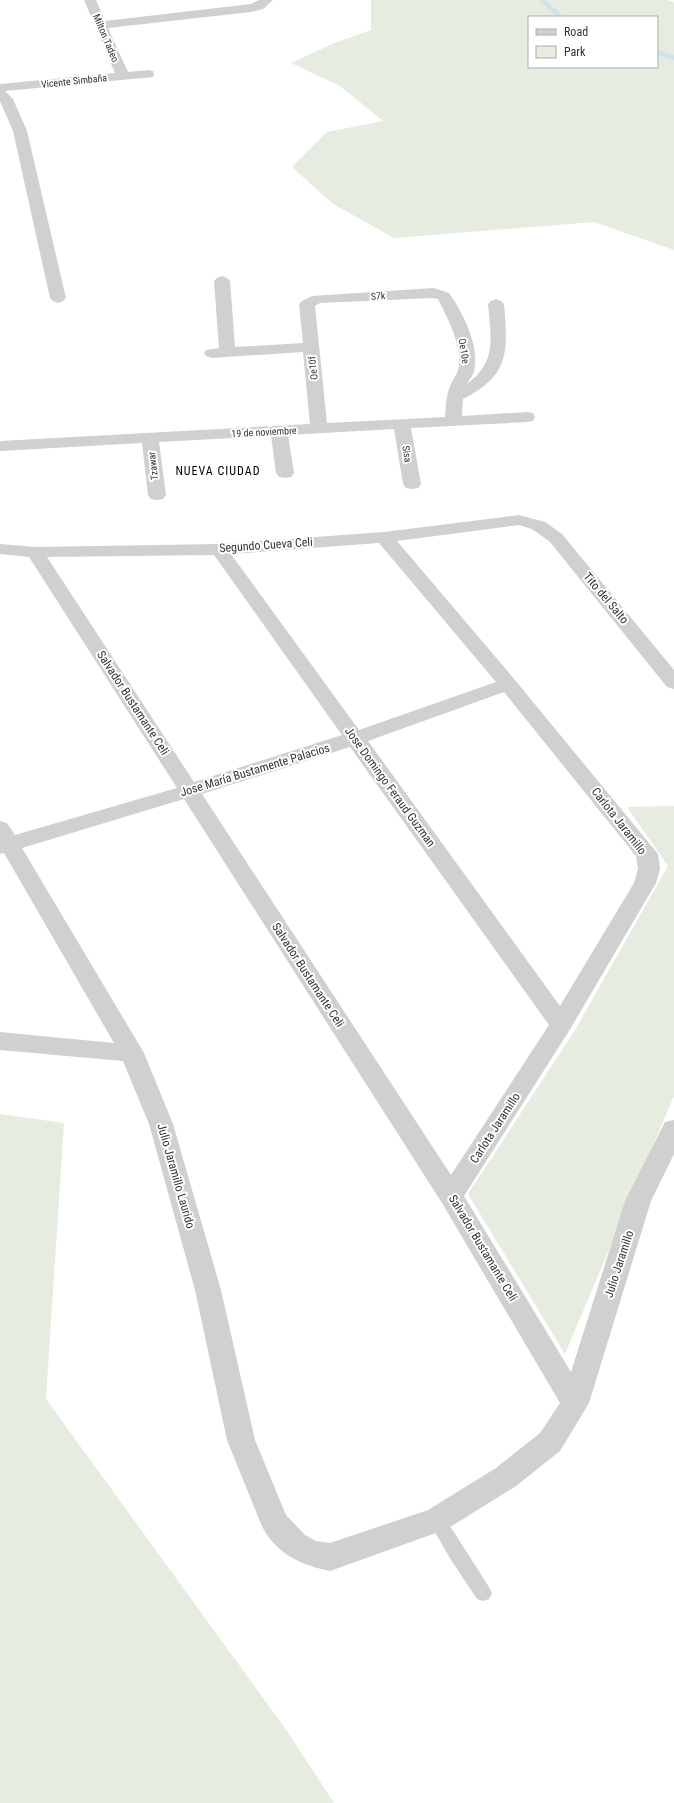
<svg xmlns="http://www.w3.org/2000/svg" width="674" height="1803" viewBox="0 0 674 1803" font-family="'Roboto Condensed',sans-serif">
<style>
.green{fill:#e6ecdf;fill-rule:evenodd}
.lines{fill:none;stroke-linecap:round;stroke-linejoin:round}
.stream{stroke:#cfe2ee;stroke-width:5}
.service{fill:#d0d0d0;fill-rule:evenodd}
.minor{fill:#d0d0d0;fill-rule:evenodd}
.labels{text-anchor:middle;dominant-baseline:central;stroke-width:4;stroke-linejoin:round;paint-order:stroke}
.far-street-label{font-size:10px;fill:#333;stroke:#fff}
.far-quarter-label{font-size:12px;letter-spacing:1px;fill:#000;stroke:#fff}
.street-label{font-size:12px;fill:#333;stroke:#fff}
</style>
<rect width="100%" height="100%" fill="#fff"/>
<path class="green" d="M371,0h296l7,2v248l-80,-28 -200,16 -61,-34 -41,-37 35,-35 56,-11 -43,-35 -49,-23 41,-19 39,-14zM529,17h128v50h-128z
M674,806v290l-109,258 -97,-160 107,-164 93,-164 -41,-59z
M0,1114l64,9 -18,276 241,332 47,72h-334z"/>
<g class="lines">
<path class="stream" d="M542,0l18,17
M657,52l17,6"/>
<path class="service" d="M437,1512l6,3 46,72 3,6 -3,6 -6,2 -6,-2 -26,-39 -23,-40 3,-5z"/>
<path class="minor" d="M84,0h12l9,21 146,-17 8,-4h14l-10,9 -12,3 -143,16 20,44 20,-2 5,1 1,3 -1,3 -148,14 8,8 14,32 39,167 -3,3 -5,2 -5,-2 -3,-3 -37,-167 -13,-30v-17l115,-11z
M222,276l5,2 3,3 5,66 68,-4 -4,-39 3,-3 10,-5 122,-8 15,5c14,20 31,53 25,78 -1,5 -5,9 -7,13 30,-22 24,-46 21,-80l3,-3 5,-2 5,2 3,3c4,48 6,71 -41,95l-1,17 65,-4 6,1 2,4 -2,4 -6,1 -116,6 10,56 -3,4 -6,1 -6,-1 -3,-4 -9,-55 -106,6 6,38 -3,4 -6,1 -6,-1 -3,-4 -5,-37 -112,6 7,53 -3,4 -6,1 -6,-1 -3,-4 -6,-52 -142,8v-10l310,-17 -7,-72 -91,6 -6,-2 -2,-3 2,-3 13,-2 -5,-67 3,-3zM433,298l5,1c9,18 28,53 19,74 -2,4 -5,8 -7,13 -4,10 -4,20 -5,31l-118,6 -12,-117 5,-3z
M519,515l26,7 17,12 112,136v19l-7,-2 -117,-145 -18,-13 -13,-4 -122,16 118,139 143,174 2,15 -4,14 -87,148 -105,165 107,176 54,-171 40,-79 9,-2v34l-23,47 -62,202 -29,48 -44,35 -69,43 -117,42c-29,-6 -56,-18 -69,-47l-34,-84 -32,-150 -46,-166 -26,-63 -123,-11v-18l114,11 -110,-190 -4,1v-33l7,2 8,12 162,-47 -148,-231 -29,-3v-10l35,3 184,-3 165,-12zM379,543l117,139 -137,48 -128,-176zM214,555l128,180 -148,47 -147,-225zM504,692l132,164 2,13 -4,14 -74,123 -192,-265zM350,747l199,278 -98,150 -249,-381zM184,799l258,404 118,200 -20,30 -44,35 -68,42 -98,33 -14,-2 -11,-6 -19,-20 -31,-75 -34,-150 -48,-166 -29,-71 -122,-205z"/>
</g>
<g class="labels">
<g class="far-street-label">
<text transform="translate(106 38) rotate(67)">Milton Tadeo</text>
<text transform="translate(74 81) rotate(-6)">Vicente Simbaña</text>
<text transform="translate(378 296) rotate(-3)">S7k</text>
<text transform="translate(464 351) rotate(81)">Oe10e</text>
<text transform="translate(313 368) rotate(-96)">Oe10f</text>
<text transform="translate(264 432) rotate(-3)">19 de noviembre</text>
<text transform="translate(407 454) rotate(81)">Sisa</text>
<text transform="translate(153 466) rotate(-96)">Tzawar</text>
</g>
<g class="far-quarter-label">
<text x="218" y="471">NUEVA CIUDAD</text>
</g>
<g class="street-label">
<text transform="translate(266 545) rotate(-4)">Segundo Cueva Celi</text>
<text transform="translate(606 598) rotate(50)">Tito del Salto</text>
<text transform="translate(133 703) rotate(57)">Salvador Bustamante Celi</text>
<text transform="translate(255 770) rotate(-17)">Jose María Bustamente Palacios</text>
<text transform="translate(390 787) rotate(54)">Jose Domingo Feraud Guzman</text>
<text transform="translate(619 821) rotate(52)">Carlota Jaramillo</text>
<text transform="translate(308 975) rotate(57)">Salvador Bustamante Celi</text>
<text transform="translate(495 1128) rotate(-57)">Carlota Jaramillo</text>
<text transform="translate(176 1176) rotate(74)">Julio Jaramillo Laurido</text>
<text transform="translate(483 1248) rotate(59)">Salvador Bustamante Celi</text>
<text transform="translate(619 1264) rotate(-72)">Julio Jaramillo</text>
</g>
</g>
<rect x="528" y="16" width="130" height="52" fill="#ffffff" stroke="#adadad"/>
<rect x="536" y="29" width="20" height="6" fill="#d0d0d0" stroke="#adadad"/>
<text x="564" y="36" font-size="12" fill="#333333">Road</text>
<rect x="536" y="46" width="20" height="12" fill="#e6ecdf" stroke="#adadad"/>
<text x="564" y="56" font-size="12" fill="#333333">Park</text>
</svg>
